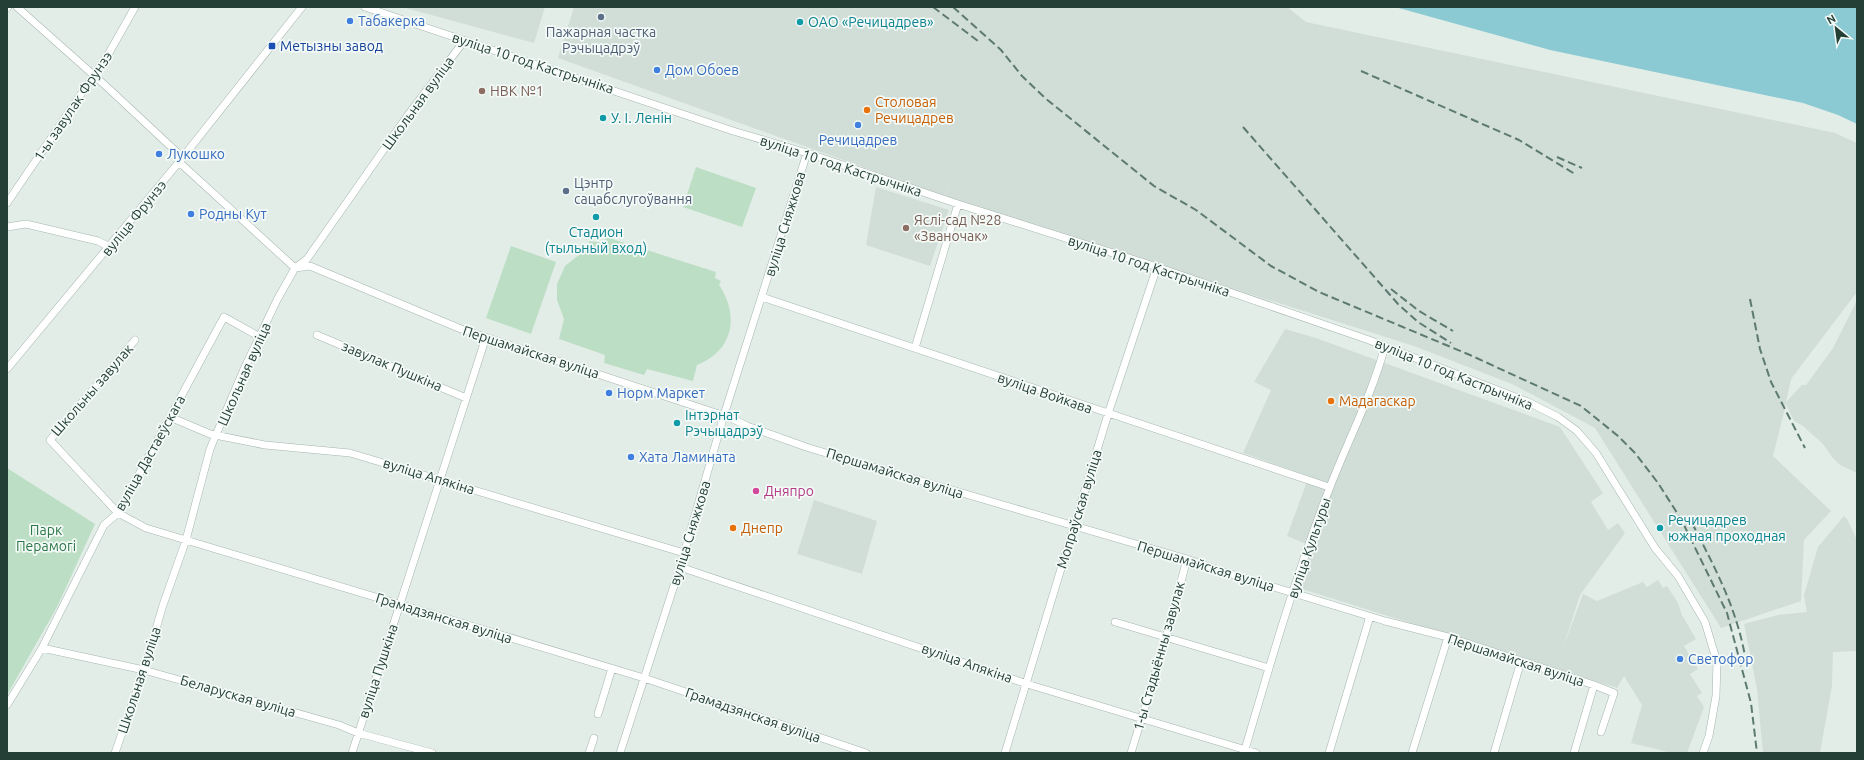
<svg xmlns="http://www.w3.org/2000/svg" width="1864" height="760" viewBox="0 0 1864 760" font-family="Ubuntu,sans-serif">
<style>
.built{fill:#d1ddd7}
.green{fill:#bcdec4}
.water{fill:#8bcad3}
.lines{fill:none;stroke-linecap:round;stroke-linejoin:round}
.minor-casing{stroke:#a6b5af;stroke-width:8}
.minor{stroke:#fff;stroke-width:7}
.rail{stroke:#5d7a72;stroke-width:2;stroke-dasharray:8 4;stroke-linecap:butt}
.service-dot{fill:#5c6f8a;stroke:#f4faf7;stroke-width:1.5}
.shop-dot{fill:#3f7fe0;stroke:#f4faf7;stroke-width:1.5}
.culture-dot{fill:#0f9aa8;stroke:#f4faf7;stroke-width:1.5}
.transit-dot{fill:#1a4fb4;stroke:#f4faf7;stroke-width:1.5}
.education-dot{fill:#8d6e63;stroke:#f4faf7;stroke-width:1.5}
.food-dot{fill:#e8710a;stroke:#f4faf7;stroke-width:1.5}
.hotel-dot{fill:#d1479c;stroke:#f4faf7;stroke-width:1.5}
.labels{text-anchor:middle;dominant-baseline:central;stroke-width:3.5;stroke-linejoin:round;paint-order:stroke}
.shop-label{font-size:14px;fill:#366cbe;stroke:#f4faf7;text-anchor:start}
.culture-label{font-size:14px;fill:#0d838f;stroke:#f4faf7;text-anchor:start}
.service-label{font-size:14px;fill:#4e5e75;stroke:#f4faf7}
.transit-label{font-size:14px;fill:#164399;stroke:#f4faf7;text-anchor:start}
.street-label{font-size:14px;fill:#233f36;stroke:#f4faf7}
.education-label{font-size:14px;fill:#785e54;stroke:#f4faf7;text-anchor:start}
.food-label{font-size:14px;fill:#c56008;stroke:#f4faf7;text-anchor:start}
.hotel-label{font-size:14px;fill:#b23c85;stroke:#f4faf7;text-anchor:start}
.park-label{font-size:14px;fill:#2c7747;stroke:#f4faf7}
</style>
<rect width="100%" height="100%" fill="#e3ede8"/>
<path class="built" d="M402,7h143l-11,36z
M574,7h713l19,15 529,111 22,10v149l-66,87 -5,23 16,-17h4l27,-37 24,-48v173l-17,-8 -7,-7 -10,-14 -20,-18 -9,-5 -8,-17 -13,52 58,55 -27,29 -3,61 -80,27 -126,-200 -83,-44 -98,-38 -470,-149 7,-13 -7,12 -386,-138z
M876,187l73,23 -19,56 -64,-21z
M1285,329l31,9 244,89 43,66 -12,9 17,28 10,-7 7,10 -45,62 -17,53 20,-54 14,7 46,-19 4,5 11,-7 5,8 4,-2 11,17 4,12 14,24 -12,7 14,23 -8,5 12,19 -5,3 7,11 -17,46h-15l-41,-10 11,-38 -18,-29 -7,12 -318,-100 12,-42 -24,-10 22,-60 -66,-23 28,-63 -17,-8z
M814,500l63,21 -15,53 -65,-20z
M1844,516l3,3 10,21v111l-24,1 -1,34 -12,67h-57l-6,-64 -13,-65 34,-9 29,-3 -3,-17 14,-48z"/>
<path class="green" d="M696,167l60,21 -14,39 -59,-20z
M606,237l110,35 -1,6 6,3 -2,4c21,31 14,66 -22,80l-4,16 -46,-12 -3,6 -40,-12 1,-8 -46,-16 5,-20 -7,-19v-16l8,-18 23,-18 1,-7 14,2z
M511,246l45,16 -25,72 -45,-16z
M7,468l88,56 -38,83 -50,88z"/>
<path class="water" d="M1395,7h462v117l-19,-9 -35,-12 -253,-53z"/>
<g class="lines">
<g class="minor-casing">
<path id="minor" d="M17,7l90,80 76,71
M365,7l368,124 74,22 151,51 199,63 212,73 159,62 30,15 19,14 19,22 59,95 23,28 27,46 12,40 -1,34 -7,40 -6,17
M7,8l1,-1
M179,162l116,106 15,-2 151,63 270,89 16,8 62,22 378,111 31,11 167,51 63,16 146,48 20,8 -13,39
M7,203l102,-150 26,-46
M7,227l19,-3 72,17 12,6
M762,297l567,190
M317,335l149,63
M135,340l-85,100 68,73 28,15 498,150 222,75
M915,348l43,-144
M7,369l172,-207 123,-155
M170,417l40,17 55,11 85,8 334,100
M680,567l347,117 229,69
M1115,622l154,46
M42,648l102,22 195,55 19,8 74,20
M7,705l35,-57 62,-123 14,-12 106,-196 36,20
M598,714l14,-46
M115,753l29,-83 19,-65 23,-65 24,-91 34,-80 33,-69 18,-32 12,-9 101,-144 56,-74
M352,753l134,-416
M589,753l5,-15
M620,753l60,-186 44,-152 83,-262
M1005,753l103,-339 49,-147
M1131,753l35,-115 21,-79
M1244,753c26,-89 52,-179 86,-266 18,-47 42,-92 55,-141
M1329,753l41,-137
M1412,753l36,-116
M1494,753l27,-92
M1574,753l20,-68"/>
</g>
<use href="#minor" class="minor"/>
<path class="rail" d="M933,7l45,34
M953,7l48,43 21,26 23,22 109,88 42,24 75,56 48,26 151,63 111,51 37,30 17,17 23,30 23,36 46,94 24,90 6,50
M1361,71l158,69 56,34
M1243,127l155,177 20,18 33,21
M1557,157l25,11
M1391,289l28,22 34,20
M1750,299l10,50 11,33 34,66
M1692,523c25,49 47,89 55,145"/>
</g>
<g class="service-dot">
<circle cx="601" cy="17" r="4"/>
<circle cx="566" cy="191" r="4"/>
</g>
<g class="shop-dot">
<circle cx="350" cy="21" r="4"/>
<circle cx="657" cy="70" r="4"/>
<circle cx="858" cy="125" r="4"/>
<circle cx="159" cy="154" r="4"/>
<circle cx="191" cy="214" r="4"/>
<circle cx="609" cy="393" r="4"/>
<circle cx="631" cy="457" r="4"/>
<circle cx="1680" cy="659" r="4"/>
</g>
<g class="culture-dot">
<circle cx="800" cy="22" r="4"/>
<circle cx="603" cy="118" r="4"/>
<circle cx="596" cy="217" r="4"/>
<circle cx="677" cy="423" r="4"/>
<circle cx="1660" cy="528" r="4"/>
</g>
<rect class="transit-dot" x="268" y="42" width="8" height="8" rx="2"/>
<g class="education-dot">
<circle cx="482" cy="91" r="4"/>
<circle cx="906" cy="228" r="4"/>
</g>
<g class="food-dot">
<circle cx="867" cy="110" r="4"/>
<circle cx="1331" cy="401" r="4"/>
<circle cx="733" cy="528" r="4"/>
</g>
<circle class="hotel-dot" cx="756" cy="491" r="4"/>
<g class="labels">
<g class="shop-label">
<text x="358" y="21">Табакерка</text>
<text x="665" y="70">Дом Обоев</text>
<text x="858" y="140" text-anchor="middle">Речицадрев</text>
<text x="167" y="154">Лукошко</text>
<text x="199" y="214">Родны Кут</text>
<text x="617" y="393">Норм Маркет</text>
<text x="639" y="457">Хата Ламината</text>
<text x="1688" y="659">Светофор</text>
</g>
<g class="culture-label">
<text x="808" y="22">ОАО «Речицадрев»</text>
<text x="611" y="118">У. І. Ленін</text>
<text x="596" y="232" text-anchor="middle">Стадион<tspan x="596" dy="16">(тыльный вход)</tspan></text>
<text x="685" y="415">Інтэрнат<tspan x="685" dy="16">Рэчыцадрэў</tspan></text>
<text x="1668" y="520">Речицадрев<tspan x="1668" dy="16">южная проходная</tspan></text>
</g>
<g class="service-label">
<text x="601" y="32">Пажарная частка<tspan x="601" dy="16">Рэчыцадрэў</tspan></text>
<text x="574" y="183" text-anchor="start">Цэнтр<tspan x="574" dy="16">сацабслугоўвання</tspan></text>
</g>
<g class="transit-label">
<text x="280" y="46">Метызны завод</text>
</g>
<g class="street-label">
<text transform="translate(533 63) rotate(18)">вуліца 10 год Кастрычніка</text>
<text transform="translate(418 103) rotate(-54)">Школьная вуліца</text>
<text transform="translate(73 106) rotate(-56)">1-ы завулак Фрунзэ</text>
<text transform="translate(841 166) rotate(18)">вуліца 10 год Кастрычніка</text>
<text transform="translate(134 218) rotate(-51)">вуліца Фрунзэ</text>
<text transform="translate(785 224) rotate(-73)">вуліца Сняжкова</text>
<text transform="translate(1149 266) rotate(18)">вуліца 10 год Кастрычніка</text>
<text transform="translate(531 352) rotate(18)">Першамайская вуліца</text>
<text transform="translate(392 366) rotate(23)">завулак Пушкіна</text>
<text transform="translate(244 374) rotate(-66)">Школьная вуліца</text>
<text transform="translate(1454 374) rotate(22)">вуліца 10 год Кастрычніка</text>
<text transform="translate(92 390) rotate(-49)">Школьны завулак</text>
<text transform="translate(1045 393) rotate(19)">вуліца Войкава</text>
<text transform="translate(150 453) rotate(-61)">вуліца Дастаеўскага</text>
<text transform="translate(895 473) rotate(17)">Першамайская вуліца</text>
<text transform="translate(429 476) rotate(17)">вуліца Апякіна</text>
<text transform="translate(1079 509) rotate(-73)">Мопраўская вуліца</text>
<text transform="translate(690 533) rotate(-73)">вуліца Сняжкова</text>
<text transform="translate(1309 548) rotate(-71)">вуліца Культуры</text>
<text transform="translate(1206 566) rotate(17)">Першамайская вуліца</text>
<text transform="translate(444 618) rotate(17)">Грамадзянская вуліца</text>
<text transform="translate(1159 656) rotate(-74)">1-ы Стадыённы завулак</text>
<text transform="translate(1516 660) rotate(18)">Першамайская вуліца</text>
<text transform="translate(967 663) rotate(19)">вуліца Апякіна</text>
<text transform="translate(378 671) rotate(-72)">вуліца Пушкіна</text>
<text transform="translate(139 680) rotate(-72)">Школьная вуліца</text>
<text transform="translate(238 696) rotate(16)">Беларуская вуліца</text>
<text transform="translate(753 715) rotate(19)">Грамадзянская вуліца</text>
</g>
<g class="education-label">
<text x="490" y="91">НВК №1</text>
<text x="914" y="220">Яслі-сад №28<tspan x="914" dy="16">«Званочак»</tspan></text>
</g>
<g class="food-label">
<text x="875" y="102">Столовая<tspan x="875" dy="16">Речицадрев</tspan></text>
<text x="1339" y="401">Мадагаскар</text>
<text x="741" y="528">Днепр</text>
</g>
<g class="hotel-label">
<text x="764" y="491">Дняпро</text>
</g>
<g class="park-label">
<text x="46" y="530">Парк<tspan x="46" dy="16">Перамогі</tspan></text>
</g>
</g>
<rect width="1864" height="760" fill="none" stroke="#233f36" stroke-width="16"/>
<g transform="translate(1836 28) rotate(331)" stroke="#f4faf7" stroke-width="3" paint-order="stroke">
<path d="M0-3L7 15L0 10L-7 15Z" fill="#233f36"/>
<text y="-6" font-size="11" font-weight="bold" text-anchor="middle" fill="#233f36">N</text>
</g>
</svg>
